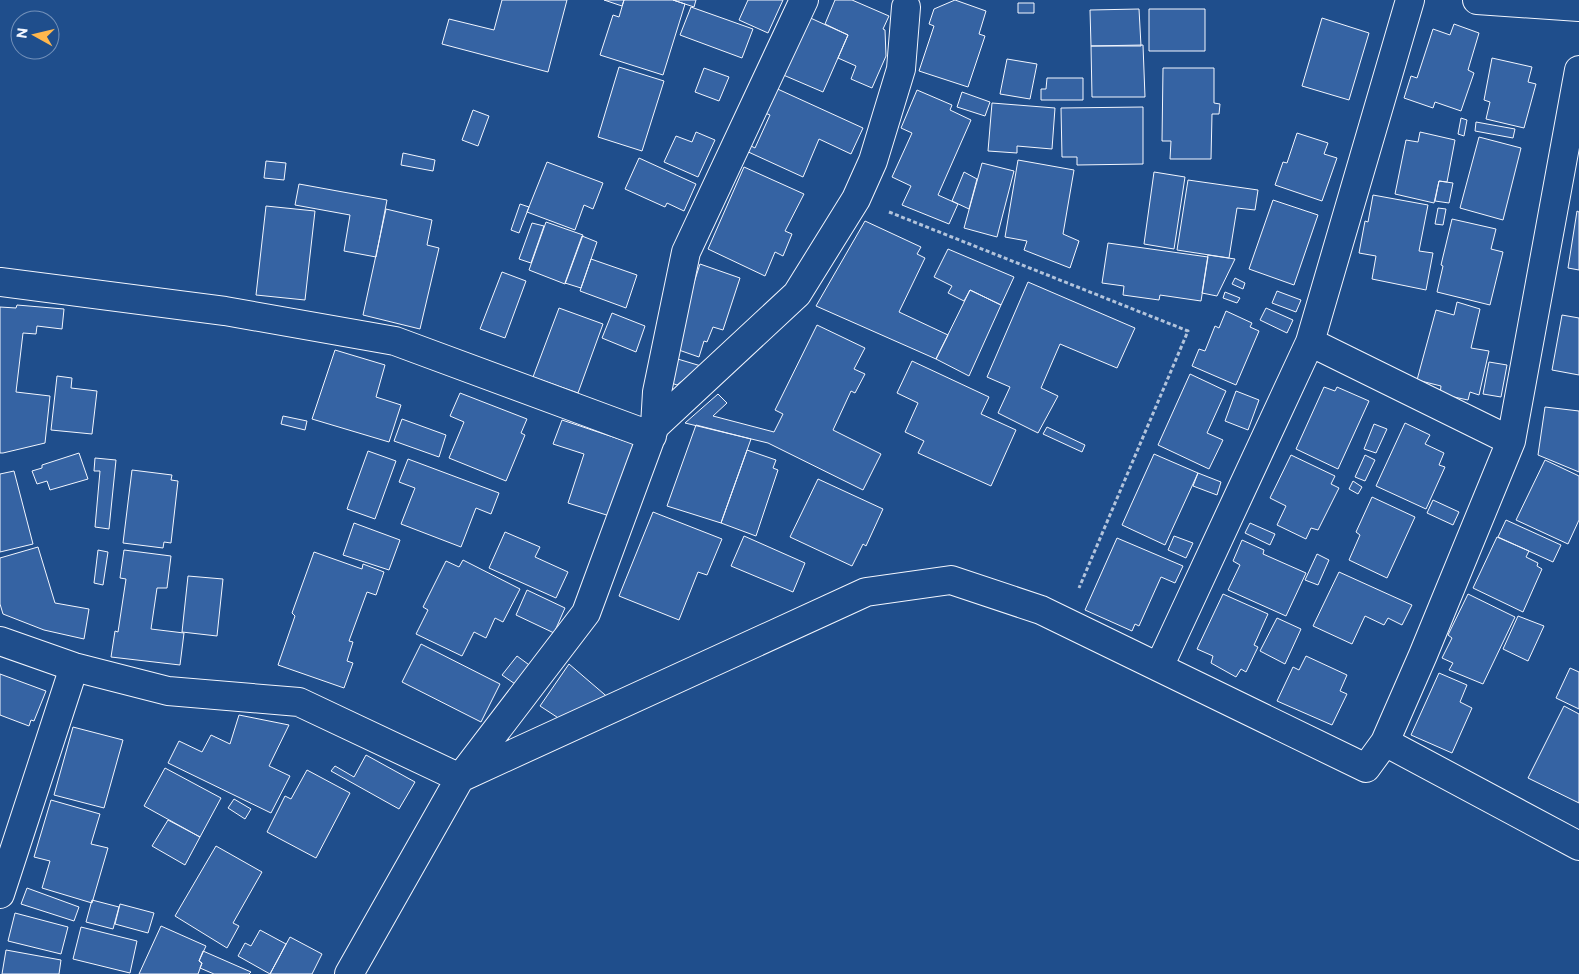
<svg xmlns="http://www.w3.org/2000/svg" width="1579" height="974" viewBox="0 0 1579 974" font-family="Commissioner,sans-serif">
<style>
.building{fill:#3563a3;stroke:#f2f6ff}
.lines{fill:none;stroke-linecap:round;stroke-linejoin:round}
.minor-casing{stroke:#f2f6ff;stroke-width:30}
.path{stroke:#b3c4dc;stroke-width:3;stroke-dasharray:4 2.5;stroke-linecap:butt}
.minor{stroke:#1f4e8c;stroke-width:28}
</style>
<rect width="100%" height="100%" fill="#1f4e8c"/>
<path class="building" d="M502,0h65l-19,72 -106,-28 7,-25 45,11z
M604,0h20l-2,6z
M624,0h49l12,4 -22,71 -63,-20 13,-40 6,2z
M673,0h23l-2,7z
M748,0h35l-15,33 -29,-13z
M835,0h17l37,16 -6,13 2,1 1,26 -14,32 -21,-9 5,-13 -18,-8 10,-23 -23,-11z
M955,0l31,11 -7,23 6,2 -17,51 -49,-16 15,-45 -5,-2 5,-15z
M1018,3h16v10h-16z
M691,7l62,22 -11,29 -62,-23z
M1139,9l2,37h-50l-1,-36z
M1149,9h56v42h-56z
M806,16l42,19 -25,57 -42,-18z
M1322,18l47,15 -20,67 -47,-14z
M1454,24l25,9 -11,37 6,3 -13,38 -26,-9 -2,6 -29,-10 7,-22 6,2 16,-49 17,6z
M1143,45l2,52h-53l-1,-51z
M1492,58l40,9 -4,15 8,2 -12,44 -38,-9 4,-17 -6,-2z
M1007,59l30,5 -7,35 -30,-5z
M619,67l45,14 -22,70 -44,-14z
M704,68l25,9 -10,24 -24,-9z
M1163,68h51v35l6,1 -1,10h-7l-1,45h-41l1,-18h-9z
M1047,78h36v22h-42v-11h5z
M771,86l92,42 -12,26 -32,-15 -16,38 -59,-27 3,-6 8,4 15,-33 -10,-4z
M917,90l35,15 -2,5 21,10 -33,75 20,9 -9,20 -47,-19 9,-19 -19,-9 20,-44 -11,-5z
M962,92l28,10 -5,14 -28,-9z
M992,103l63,5 -3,41 -35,-3v7l-29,-2z
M1143,107v57l-66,1v-8h-15l-1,-49z
M473,110l16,6 -11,30 -16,-6z
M1461,118l6,2 -3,16 -6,-2z
M1476,122l39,7 -2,9 -38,-7z
M696,132l19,8 -17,37 -34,-15 12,-26 16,6z
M1420,132l35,8 -8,42 -8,-1 -5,22 -39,-9 11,-54 12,2z
M1297,133l31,10 -4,11 13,4 -15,43 -47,-16 8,-23 4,1z
M1479,137l42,11 -18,72 -43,-12z
M403,153l32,7 -2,11 -32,-6z
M639,158l57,26 -12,27 -17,-8 -2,4 -40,-18z
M1018,160l56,10 -11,64 16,7 -9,27 -46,-18 3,-9 -22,-4z
M266,161l20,2 -2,17 -20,-2z
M547,162l56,21 -10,26 -9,-4 -9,25 -48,-18z
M982,163l32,8 -17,66 -33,-9z
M744,167l60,27 -19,37 7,3 -9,22 -8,-4 -10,24 -57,-27z
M964,172l13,7 -8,30 -17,-8z
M1154,172l31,5 -11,72 -30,-5z
M1188,180l70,10 -3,20 -18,-2 -8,50 -52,-8z
M1439,181l14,2 -4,20 -14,-2z
M299,184l88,16 -11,57 -32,-6 6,-36 -55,-10z
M1373,195l55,10 -9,46 14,2 -7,37 -54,-11 4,-23 -17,-3 6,-32 3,1z
M1273,200l45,15 -24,70 -45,-16z
M520,204l9,3 -10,26 -8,-3z
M266,206l49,5 -10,89 -49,-5z
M1438,208l8,1 -3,16 -8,-1z
M386,209l46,11 -5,25 12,3 -19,81 -57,-14z
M1577,211l2,1v58l-11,-2z
M1452,219l44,10 -5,20 12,3 -13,53 -53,-13 6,-26 -2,-1z
M865,221l56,26 -4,7 8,4 -26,54 49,23 -12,24 -120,-53z
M546,222l37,13 -18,49 -36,-14z
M532,223l12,3 -13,37 -12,-4z
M582,236l15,6 -16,46 -16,-5z
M1108,243l100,14 -7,44 -41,-6 -1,5 -36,-5 1,-9 -22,-3z
M948,249l66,28 -13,28 -31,-15 -6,11 -16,-8 4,-7 -18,-9z
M1208,255l27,4 -18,37 -15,-3z
M591,259l46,16 -11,33 -46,-17z
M700,264l40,14 -17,52 -10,-3 -6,15 -3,-1 -5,16 -26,-9z
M502,272l24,9 -21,57 -25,-9z
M1235,278l10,5 -2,6 -11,-5z
M1028,282l107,46 -18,40 -57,-24 -19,44 17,8 -20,37 -40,-20 12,-26 -23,-10z
M970,290l31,15 -32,71 -33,-17z
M1277,291l24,9 -5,12 -24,-9z
M1225,292l15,6 -3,5 -14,-5z
M1457,302l23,7 -9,39 18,3 -10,44 -9,-3 -2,8 -28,-6 1,-8 -24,-6 19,-70 18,5z
M17,305l47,4 -2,20 -25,-3 -1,8 -13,-1 -7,59 34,4 -5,47 -42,10h-3v-146l16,1z
M559,308l44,16 -25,69 -45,-16z
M1266,308l27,12 -6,13 -27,-13z
M1226,311l26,12 -2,4 9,4 -23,54 -44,-19 7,-17 6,2 10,-25 4,2z
M612,313l33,13 -9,26 -34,-14z
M1562,315l17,3v57l-27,-5z
M817,325l48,23 -11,21 11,5 -10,19 -4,-2 -18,39 48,24 -18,36 -95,-47 -83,-20 33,-29 9,9 -14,13 61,16 9,-18 -8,-4z
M335,350l50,15 -9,32 25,8 -12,37 -77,-23z
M671,357l30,9 -24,19 -14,-5z
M912,361l77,36 -8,17 35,16 -25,56 -73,-33 6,-12 -19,-9 13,-29 -21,-10z
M1489,362l18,3 -6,32 -18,-3z
M1190,374l36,17 -19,42 16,7 -14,29 -51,-24z
M57,376l15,2 -1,10 26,3 -5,43 -41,-4z
M1324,387l11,4 2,-4 32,14 -31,68 -42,-20z
M1236,391l23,9 -11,30 -23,-9z
M460,393l67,26 -6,14 4,2 -19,46 -57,-23 15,-36 -14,-6z
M1545,407l34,4v61l-41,-17z
M283,416l24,5 -2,9 -24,-6z
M402,419l44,16 -7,22 -45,-16z
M562,420l75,25 -24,72 -45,-14 16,-49 -31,-10z
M1405,423l25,12 -5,9 19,9 -5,12 6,2 -19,42 -50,-23z
M1374,424l13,5 -11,24 -12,-4z
M696,425l55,14 -30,84 -54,-17z
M1047,427l38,18 -3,7 -39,-18z
M747,450l29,10 -3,8 5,2 -22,66 -35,-13z
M368,451l28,10 -21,58 -28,-10z
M79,453l9,26 -38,11 -3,-9 -10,3 -5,-13 10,-3v-3z
M1154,454l44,19 -33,72 -43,-20z
M1291,455l44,21 -4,8 8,4 -21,42 -7,-2 -5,11 -29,-14 9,-19 -16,-8z
M1365,455l10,5 -10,21 -10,-4z
M95,458l21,2 -7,69 -14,-2 5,-56h-6z
M408,459l91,34 -8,21 -15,-6 -15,39 -60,-23 14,-36 -16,-6z
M1545,460l34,16v44l-11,24 -52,-24z
M132,470l40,5 -1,5 7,1 -7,62 -7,-1 -1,6 -40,-5z
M14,471l19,73 -33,8v-78z
M1198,473l23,9 -4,13 -24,-9z
M818,479l65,30 -17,37 -3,-2 -11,22 -62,-29z
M1353,481l9,6 -4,7 -9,-5z
M1372,497l43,20 -28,61 -38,-18 11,-25 -4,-3z
M1433,500l26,12 -6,13 -26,-12z
M653,512l69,27 -15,36 -9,-3 -19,48 -60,-24z
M1506,520l55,25 -8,17 -55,-25z
M354,523l46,17 -11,30 -46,-15z
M1250,523l25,11 -5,11 -25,-12z
M505,532l35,15 -5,10 33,15 -12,26 -67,-30z
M744,536l61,27 -12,29 -62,-26z
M1174,536l19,7 -7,15 -18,-8z
M1497,537l32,14 -3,6 12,6 -1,3 5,3 -19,43 -50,-24z
M1117,538l66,28 -8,17 -14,-6 -22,49 -4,-2 -3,7 -47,-21z
M1242,540l22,10 -1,4 43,19 -20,43 -58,-26 12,-25 -7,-4z
M38,547l17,56 34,6 -5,30 -40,-9 -41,-16 -3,-10v-46z
M98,550l10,2 -5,33 -9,-2z
M124,550l47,6 -4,32h-10l-6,41 33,4 -4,32 -69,-8 4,-26 3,1 8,-53 -6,-1z
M314,552l48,17 1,-5 21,8 -8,23 -9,-3 -18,49 4,1 -6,19 6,2 -9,25 -66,-23 17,-49 -3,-3z
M1317,554l12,6 -11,25 -13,-5z
M463,560l57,29 -17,33 -8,-4 -9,20 -12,-6 -12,24 -46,-22 12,-24 -5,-3 23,-46 13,6z
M1339,572l73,33 -10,20 -14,-7 -4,7 -19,-9 -13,28 -39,-18z
M188,576l35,3 -6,57 -35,-4z
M527,590l38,18 -11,25 -38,-18z
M1223,594l45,20 -14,31 4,2 -12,25 -5,-3 -5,8 -25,-14 2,-7 -16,-7z
M1468,594l47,23 -32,67 -34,-14 4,-7 -11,-5 10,-20 -4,-3z
M1518,616l26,10 -16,35 -25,-12z
M1277,618l24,11 -16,35 -25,-13z
M421,644l79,40 -19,38 -79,-40z
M517,656l15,11 -14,19 -16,-11z
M1306,656l41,19 -7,16 7,3 -15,31 -55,-24 16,-34 6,3z
M569,664l42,36 -45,23 -26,-17z
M1570,668l9,4v37l-23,-11z
M1439,673l28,12 -7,17 12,6 -20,45 -41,-18z
M0,674l46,17 -12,30 -3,-1 -2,6 -29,-11z
M1564,706l15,8v89l-51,-25z
M239,715l50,10 -20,41 21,10 -19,37 -103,-50 11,-22 23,11 9,-17 19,9z
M73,727l50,13 -19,68 -50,-13z
M366,755l49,27 -16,27 -68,-38 4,-5 19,11z
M165,768l56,30 -21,39 -56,-31z
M307,770l43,23 -34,65 -49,-26 18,-36 6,3z
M234,799l17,10 -6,10 -17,-11z
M51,800l49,14 -9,30 17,4 -16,55 -50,-15 8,-27 -16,-4z
M168,820l32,17 -15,28 -33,-19z
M216,846l46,26 -29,51 6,3 -12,22 -52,-32z
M27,888l52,19 -5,14 -53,-17z
M92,900l27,7 -6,22 -27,-7z
M120,904l34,9 -6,20 -33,-9z
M15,913l53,14 -7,27 -53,-13z
M161,926l45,20 -7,15 3,2 -4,11h-59z
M81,927l56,14 -7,32 -57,-14z
M260,930l26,14 -16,30 -32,-18 7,-13 6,3z
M290,937l32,17 -10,20h-42z
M6,950l55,10 -2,14h-57z
M203,951l48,21 -2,2h-35l-14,-6 2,-5 -3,-2z"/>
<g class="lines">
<g class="minor-casing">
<path id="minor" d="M1477,0l102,7
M0,282l225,29 170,30 257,95
M1310,342l201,99
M655,426l142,-132 59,-95 17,-38 28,-92 5,-62
M0,641l74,26 94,24 131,11 161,76 406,-186 85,-12 90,30 325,158 19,-26 38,-87 88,-214 68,-371
M1159,667l151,-325 100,-342
M1385,742l194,104
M0,894l74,-227
M349,974l111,-196 126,-165 69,-187 2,-34 29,-140 118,-252"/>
</g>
<path class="path" d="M889,212l299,119 -109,257"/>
<use href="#minor" class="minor"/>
</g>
<g transform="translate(35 35) rotate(278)"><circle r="24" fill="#1f4e8c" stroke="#7391ba"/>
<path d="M0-4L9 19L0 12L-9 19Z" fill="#ffb74d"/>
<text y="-8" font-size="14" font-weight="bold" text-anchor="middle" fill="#f2f6ff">N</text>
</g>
</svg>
